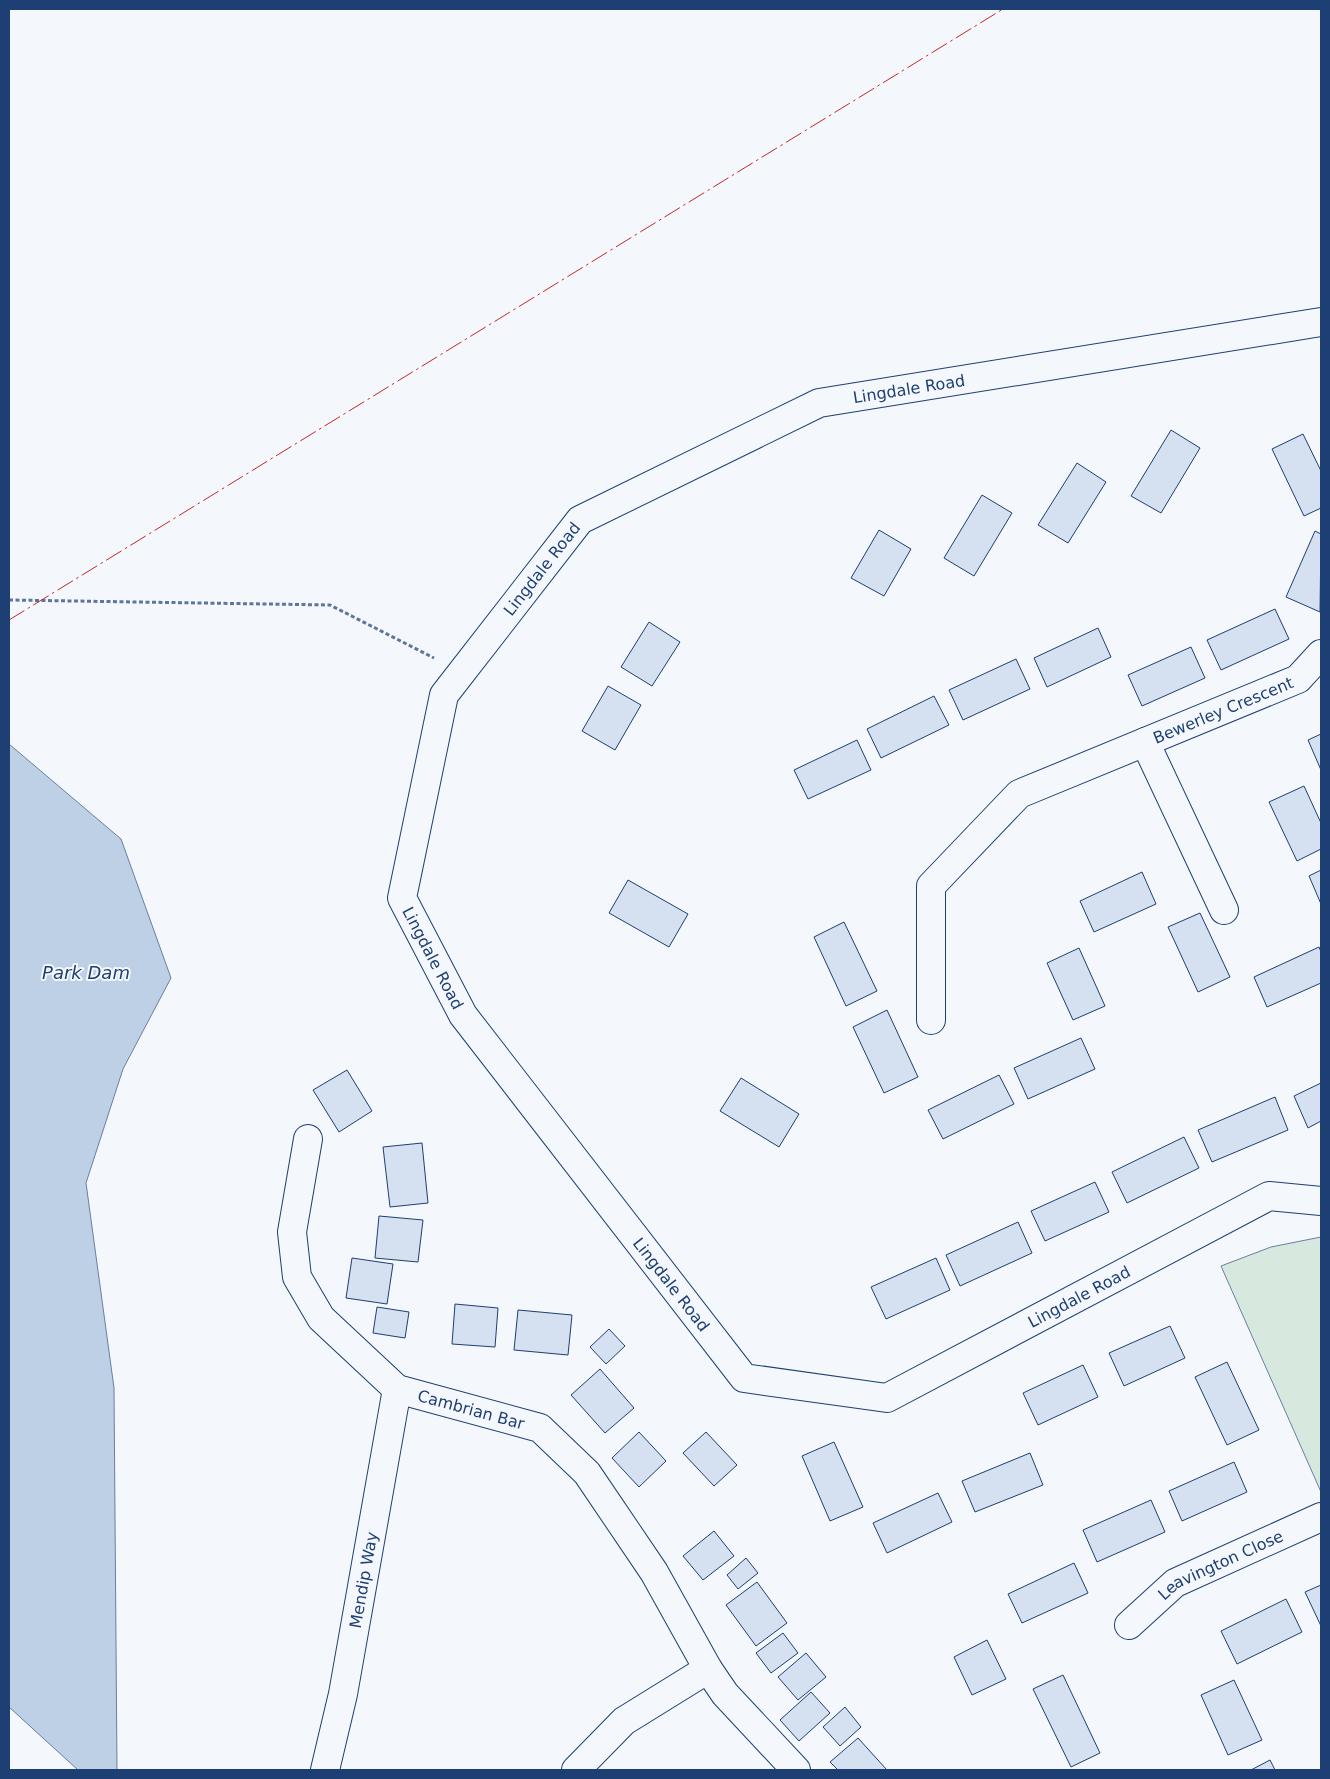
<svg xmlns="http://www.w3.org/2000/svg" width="1330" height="1779" viewBox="0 0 1330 1779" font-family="'DejaVu Sans',sans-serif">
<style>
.green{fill:#d7e8df;stroke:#687fa3}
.water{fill:#bed0e5;stroke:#687fa3}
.building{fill:#d5e0f0;stroke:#1d3f73}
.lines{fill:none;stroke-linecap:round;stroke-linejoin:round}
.street-casing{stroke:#1d3f73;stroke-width:30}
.path{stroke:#5e769c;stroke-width:3;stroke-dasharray:4 2.5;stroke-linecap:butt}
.street{stroke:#f4f7fb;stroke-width:28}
.power{stroke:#c62828;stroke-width:1;stroke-dasharray:18 4 2.5 4;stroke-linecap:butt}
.labels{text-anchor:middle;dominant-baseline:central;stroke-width:4;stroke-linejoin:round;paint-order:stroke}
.street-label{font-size:16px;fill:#1d3f73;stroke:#f4f7fb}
.water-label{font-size:18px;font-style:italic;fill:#1d3f73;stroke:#f4f7fb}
</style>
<rect width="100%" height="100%" fill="#f4f7fb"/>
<path class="green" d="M1321,1237v255l-100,-226 50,-19z"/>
<path class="water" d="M9,744l112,95 50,139 -48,91 -37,114 28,205 3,382h-39l-69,-63z"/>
<path class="building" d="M1171,430l29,18 -39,65 -30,-17z
M1303,434l18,37v37l-17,8 -32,-67z
M1077,463l29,19 -38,61 -30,-18z
M982,495l30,18 -38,63 -30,-18z
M879,530l32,19 -27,47 -33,-18z
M1315,531l6,3 -1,78 -34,-15z
M1275,609l14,30 -68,31 -14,-30z
M649,622l31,20 -28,44 -31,-19z
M1098,628l13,29 -64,30 -13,-29z
M1191,647l14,31 -63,28 -14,-31z
M1016,659l14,30 -67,31 -14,-30z
M608,686l33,19 -26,45 -33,-19z
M934,696l15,29 -68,33 -14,-29z
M1321,734v36l-13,-30z
M857,740l14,30 -63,29 -14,-29z
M1304,786l17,37v26l-24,12 -28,-59z
M1321,870v34l-12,-28z
M1142,872l14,32 -62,28 -14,-31z
M628,880l60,34 -19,33 -60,-34z
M1200,913l30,64 -32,15 -30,-65z
M844,922l33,69 -31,15 -32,-69z
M1319,947l2,5v31l-54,24 -13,-30z
M1079,948l26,58 -32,14 -26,-57z
M887,1010l31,67 -34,16 -31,-66z
M1081,1038l14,31 -67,30 -14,-31z
M347,1070l25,41 -33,21 -26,-42z
M999,1075l15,29 -71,35 -15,-29z
M741,1078l58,36 -20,33 -59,-36z
M1321,1083v38l-13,7 -14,-32z
M1275,1097l13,33 -76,32 -14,-32z
M1184,1137l15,31 -72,35 -15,-31z
M422,1143l6,60 -38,4 -7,-60z
M1095,1182l14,30 -64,29 -14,-30z
M379,1216l44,4 -5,42 -43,-4z
M1018,1222l14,31 -72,33 -14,-31z
M352,1258l41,6 -6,40 -41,-6z
M936,1258l14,32 -64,29 -15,-32z
M455,1304l43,4 -3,39 -43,-3z
M377,1307l32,5 -4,26 -32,-5z
M518,1310l54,5 -4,40 -54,-5z
M1170,1326l15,32 -61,28 -15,-33z
M609,1329l16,17 -19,18 -16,-17z
M1227,1362l32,68 -32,15 -32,-68z
M1083,1365l15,32 -60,28 -15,-32z
M600,1369l34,39 -29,25 -34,-38z
M639,1432l27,29 -27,26 -27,-29z
M706,1432l31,33 -23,21 -31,-33z
M834,1442l29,65 -33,14 -28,-65z
M1030,1453l13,32 -68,27 -13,-31z
M1234,1462l13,30 -65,29 -13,-30z
M938,1493l14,29 -65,31 -14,-30z
M1151,1500l14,32 -68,30 -14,-32z
M714,1531l20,25 -31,24 -20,-24z
M746,1558l12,15 -20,16 -11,-14z
M1074,1563l14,30 -66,30 -14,-29z
M757,1582l30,41 -31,23 -30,-41z
M1321,1585v41l-16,-34z
M1286,1599l16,33 -65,32 -16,-33z
M783,1633l15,20 -27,20 -15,-20z
M987,1640l19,39 -34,16 -18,-38z
M806,1653l20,24 -28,23 -20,-23z
M1063,1675l37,78 -29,14 -38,-78z
M1234,1680l28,60 -34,15 -27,-60z
M811,1692l19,21 -31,28 -19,-21z
M845,1707l16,20 -21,19 -17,-19z
M858,1738l29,32h-49l-8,-8z
M1270,1760l5,10h-24z"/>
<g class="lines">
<g class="street-casing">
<g id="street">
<path id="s1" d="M1321,322l-502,81 -239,117 -136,175 -42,203 61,117 281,363 143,20 382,-202 52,5"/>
<path d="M1145,742l79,168"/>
<path id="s2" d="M931,1020v-134l88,-92 279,-115 23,-25"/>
<path id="s3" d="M308,1139l-16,93 5,45 24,41 76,71 143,39 47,45 67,99 54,97 17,25 71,76"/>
<path id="s4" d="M1129,1625l46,-42 146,-66"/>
<path id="s5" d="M325,1770l18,-76 54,-305"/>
<path d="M576,1770l48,-49 84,-52"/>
</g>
</g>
<path class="path" d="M9,600l321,5 104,53"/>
<use href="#street" class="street"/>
<path class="power" d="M9,620l994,-611"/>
</g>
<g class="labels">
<g class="street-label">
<text transform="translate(909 389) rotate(-9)">Lingdale Road</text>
<text transform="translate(542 569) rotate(-52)">Lingdale Road</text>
<text stroke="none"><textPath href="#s2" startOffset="482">Bewerley Crescent</textPath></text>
<text stroke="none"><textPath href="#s1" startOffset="1271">Lingdale Road</textPath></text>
<text stroke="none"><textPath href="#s1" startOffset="1676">Lingdale Road</textPath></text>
<text stroke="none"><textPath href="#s1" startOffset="2156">Lingdale Road</textPath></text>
<text stroke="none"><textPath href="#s3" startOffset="368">Cambrian Bar</textPath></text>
<text stroke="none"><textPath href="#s4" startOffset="111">Leavington Close</textPath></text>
<text stroke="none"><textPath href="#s5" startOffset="194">Mendip Way</textPath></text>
</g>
<g class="water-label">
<text x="86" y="972">Park Dam</text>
</g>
</g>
<rect width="1330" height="1779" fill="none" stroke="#1d3f73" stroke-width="20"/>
</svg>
